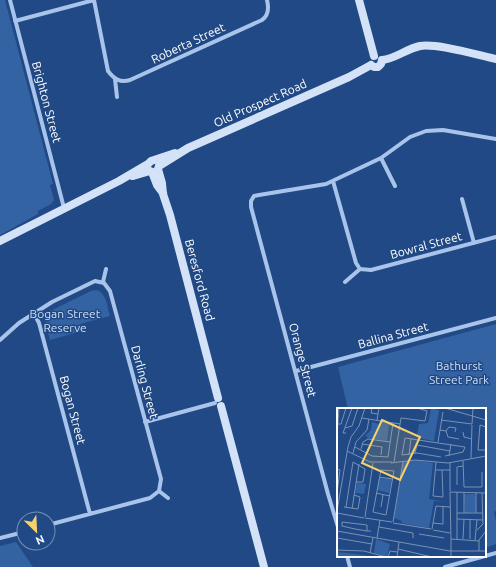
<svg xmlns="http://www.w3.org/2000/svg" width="496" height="567" viewBox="0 0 496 567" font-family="Ubuntu,sans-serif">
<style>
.green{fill:#3463a3}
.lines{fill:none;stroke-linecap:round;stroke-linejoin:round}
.street{stroke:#a9c4ea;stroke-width:4}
.secondary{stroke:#d4e2f7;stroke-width:8}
.labels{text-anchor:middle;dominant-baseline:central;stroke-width:3;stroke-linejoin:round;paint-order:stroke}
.street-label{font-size:12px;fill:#fff;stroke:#204985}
.park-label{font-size:12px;fill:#cddff7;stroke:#204985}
.inset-road{fill:none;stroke:#7992b6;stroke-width:1}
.view{fill:#f7d26a;fill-opacity:0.15;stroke:#f7d26a;stroke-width:2}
.inset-edge{fill:none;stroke:#fff;stroke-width:2}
</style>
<rect width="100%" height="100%" fill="#204985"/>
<path class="green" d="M0,0h5l48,184 -3,1 4,15 -3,4 -13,7v3l-38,21z
M97,290c10,4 10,17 13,26l-30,8 2,7 -32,9 -6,-22 2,-5 45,-22z
M496,324v187l-2,1 2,9v23l-11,4v-139h-137l-10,-42z
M16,542l17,25h-33v-21z"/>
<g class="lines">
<path class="street" d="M10,0l54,208
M94,0l14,71c6,8 12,12 22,9l132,-60c7,-5 7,-12 5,-20
M15,21l79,-21
M115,79l2,18
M381,158l14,28
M333,181l23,82 4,6 11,1 125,-33
M462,199l12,44
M103,282l3,-13
M345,282l15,-13
M34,313l5,10 51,191
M0,340l19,-17 33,-21 43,-21 9,2 6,8 51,188 -2,12 -9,7 -102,27
M296,371l200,-53
M145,422l70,-19
M159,491l9,7
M338,527l-10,-33 -77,-287v-6l3,-5 5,-1 67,-11 55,-26 29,-21 16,-6 17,-1 53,9
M0,538l24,-6
M347,556l3,11
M485,556l11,-3
M445,567l40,-11"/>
<path class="secondary" d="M359,0l15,56
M382,60c13,-1 24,-11 38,-14 17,-3 57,9 76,13
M371,65l3,2h4l3,-3 1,-4
M159,166l29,-18 161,-71 22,-12
M158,169l4,14 1,11 7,21 48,183
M152,172l5,13 6,8
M133,176l17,-5
M0,241l119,-60 29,-17 3,-3 24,-8
M221,406l43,161"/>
</g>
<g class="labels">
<g class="street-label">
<text transform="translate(188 43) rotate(-25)">Roberta Street</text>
<text transform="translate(47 102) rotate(75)">Brighton Street</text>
<text transform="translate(260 103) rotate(-24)">Old Prospect Road</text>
<text transform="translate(426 245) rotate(-15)">Bowral Street</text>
<text transform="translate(200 280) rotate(75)">Beresford Road</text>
<text transform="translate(393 335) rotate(-15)">Ballina Street</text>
<text transform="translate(303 360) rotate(75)">Orange Street</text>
<text transform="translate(145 382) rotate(75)">Darling Street</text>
<text transform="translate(73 410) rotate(75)">Bogan Street</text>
</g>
<g class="park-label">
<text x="65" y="313">Bogan Street<tspan x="65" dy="14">Reserve</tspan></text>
<text x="459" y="365">Bathurst<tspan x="459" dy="14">Street Park</tspan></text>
</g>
</g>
<g transform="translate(337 408)">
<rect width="149" height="149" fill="#204985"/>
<path d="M94,0l8,2 -5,31 -16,-3 -1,-3 2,-11 9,-1zM44,13l8,4 -2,16 -19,-3 -4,-4 2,1 5,-5 1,-8 7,2zM78,52l18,3 -4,36 16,3 -11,-1 -5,27 -28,-5 1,-2 -8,-3 9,-55zM42,70l13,1 -3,14 -12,-3zM20,75l9,1 -2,10 -9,-1zM127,86h11l1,18 -11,1zM39,131l14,5 -3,13 -13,-4zM0,144l19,2 17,3h-36z" fill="#3463a3"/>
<path class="inset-road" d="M35,0l-1,5 7,1M108,0l41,12M25,10l38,6M64,10l24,3 2,-10 -10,-3M40,12l2,-12M104,12l31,4M0,16h4l5,-16M135,16l1,-16M149,19l-6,-2 -2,25h8M8,20l7,-2 6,-18M103,22l6,1 3,-4 7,1 -1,4M109,23l2,6 11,2M126,24l1,5 8,2M9,25h-3l9,-25M0,27l2,-27M101,34l5,-30M25,36l20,3 -1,8M18,39l17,9 16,1 5,-34M24,41l2,-7 5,-3 22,3M10,43l23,11h22M16,45l3,-11 11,-12 2,-11M78,45l2,-8 33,6M72,47l2,-17M112,48l2,-12M104,49l-24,-4 -15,2 3,-17 60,9 -2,5 -18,4M134,50l1,-33M126,53l1,26h18v-15M57,54l7,-44M99,54l-3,34 10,1 -1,-27M54,55l24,-3 33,3 38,-7M113,55v28M0,61l3,1 -3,23M44,62l13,1 -8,44 -13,-3zM99,62h14M42,69l14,2M120,77v-18l6,-1M113,84l1,47M113,84l36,1M39,85l14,3M127,85v20M139,85v20M7,99l14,2 2,-12 -6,-2M9,99l7,-45 12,7 -2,13h-7M44,99l2,-12M15,101l7,-45M0,103l11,-64 3,-10 8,-11 6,-18M0,105l27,5M120,105h25M28,109l8,-54M28,110l27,4M120,111l26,1M133,112v19M56,114l10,-60M56,115l38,6M96,115l10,1v-18M42,119l34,6v5M95,121l4,-23 14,1M96,122l17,3M140,122l6,-6 -1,-31M0,123l113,20h36M30,123v-6l-25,-3v4l13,3 12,2h4M82,126l25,4M0,130l35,6M40,130l3,-18M114,131l28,2M114,131v18M120,131v-47M126,131l1,-20M138,132l2,-20M61,141l34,8M0,142l27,1 22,6M142,143v-11l7,-9M33,145l3,-15M51,149l2,-6 7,1M60,149l2,-15"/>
<path class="view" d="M45,12l38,17 -20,43 -38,-17z"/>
<rect width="149" height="149" class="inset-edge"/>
</g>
<g transform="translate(36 531) rotate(156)"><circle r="19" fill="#204985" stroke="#7992b6"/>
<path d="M0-3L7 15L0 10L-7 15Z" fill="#f7d26a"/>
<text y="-6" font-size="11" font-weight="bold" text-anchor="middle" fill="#ffffff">N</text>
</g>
</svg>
